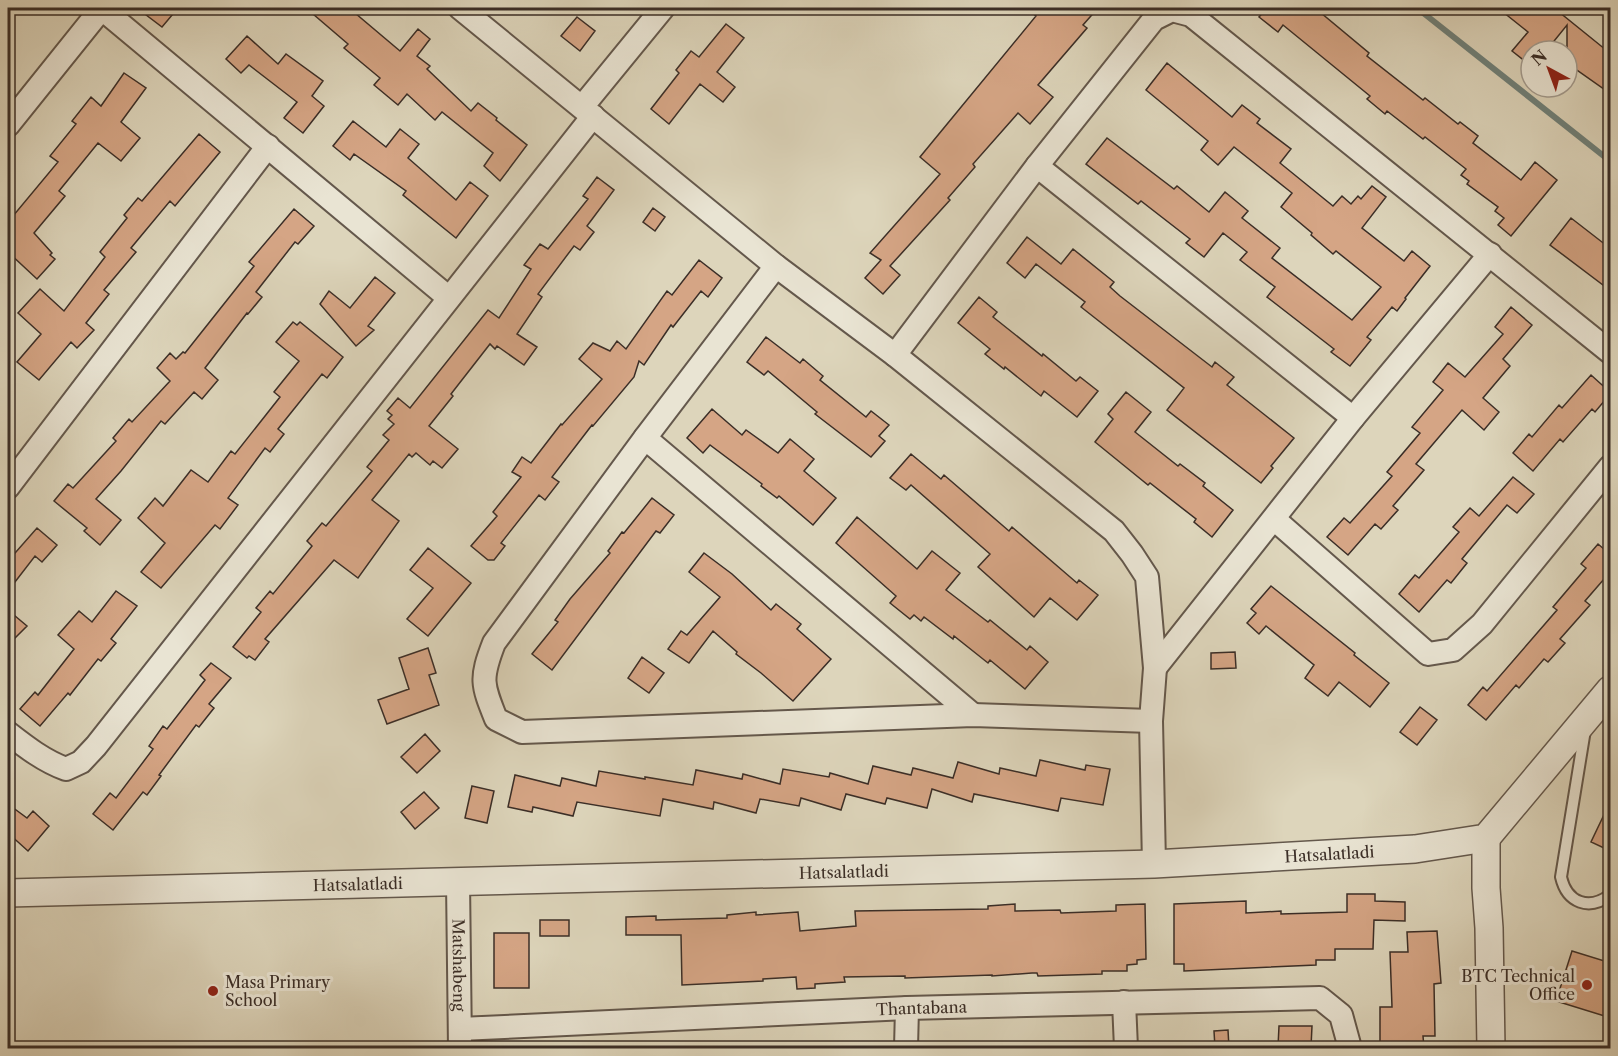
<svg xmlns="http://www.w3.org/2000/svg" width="1618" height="1056" viewBox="0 0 1618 1056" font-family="'Libre Caslon Text',serif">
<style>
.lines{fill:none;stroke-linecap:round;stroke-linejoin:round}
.stream{stroke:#70817a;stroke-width:6}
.building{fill:#d5a585;stroke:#3b2e27;stroke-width:1.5}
.service-casing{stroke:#64584c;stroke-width:14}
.minor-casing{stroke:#64584c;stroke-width:26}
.tertiary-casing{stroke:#64584c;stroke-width:30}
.service{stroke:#e9e4d3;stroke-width:10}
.minor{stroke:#e9e4d3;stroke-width:22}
.tertiary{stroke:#e9e4d3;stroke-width:27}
.poi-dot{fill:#8f2418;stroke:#e9e4d3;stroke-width:2}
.labels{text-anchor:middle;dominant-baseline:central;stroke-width:6;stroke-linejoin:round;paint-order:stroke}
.street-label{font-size:16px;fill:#3b2e27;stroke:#e9e4d3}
.poi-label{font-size:16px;fill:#3b2e27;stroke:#e9e4d3;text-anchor:end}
</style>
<rect width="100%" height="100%" fill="#ddd5bb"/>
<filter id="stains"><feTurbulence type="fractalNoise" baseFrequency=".00333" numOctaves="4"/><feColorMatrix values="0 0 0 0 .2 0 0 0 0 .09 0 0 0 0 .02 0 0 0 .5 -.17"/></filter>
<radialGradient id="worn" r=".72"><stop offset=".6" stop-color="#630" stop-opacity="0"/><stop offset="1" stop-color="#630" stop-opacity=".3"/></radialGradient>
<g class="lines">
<path class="stream" d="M1417,8l193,153"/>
</g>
<path class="building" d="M137,8h41l-16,19z
M306,8h43l51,43 18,-22 12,10 -13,17 13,10 -3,3 44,42 7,-8 19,15 -1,2 31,25 -27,36 -16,-15 9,-13 -51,-41 -7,8 -28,-26 -9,11 -24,-20 6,-7 -36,-30 4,-4z
M1025,8h73l-15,17 4,3 -49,57 15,12 -23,27 -12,-11 -45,51 2,3 -27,31 2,2 -60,66 10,9 -17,19 -18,-16 16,-18 -11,-7 70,-79 -20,-17 116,-141z
M1267,8h48l54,45 -2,3 56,44 2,-2 33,26 2,-2 18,14 -5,7 48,37 14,-18 22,18 -46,56 -13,-11 6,-7 -9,-7 3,-4 -31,-23 2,-3 -8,-6 5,-6 -41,-32 -2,2 -36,-28 -2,3 -18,-15 3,-3 -87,-71 -5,7 -19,-15z
M1498,8h56l57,46v40l-44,-31v-38l-21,26h-15v15l-19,-15 16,-19z
M577,17l18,14 -15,20 -19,-15z
M726,24l18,14 -27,34 18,15 -12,15 -23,-18 -31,40 -18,-15 28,-36 -3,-3 15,-19 8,6z
M247,36l31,28 8,-10 37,27 -11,15 12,10 -21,27 -19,-15 13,-16 -48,-37 -8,8 -15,-14z
M1167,63l65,54 10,-12 18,14 -3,4 34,26 -11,14 53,43 9,-10 9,8 7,-8 3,3 11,-13 14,11 -24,31 42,33 8,-10 18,15 -25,32 1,1 -9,12 -5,-4 -25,30 4,3 -21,26 -19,-14 3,-3 -67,-52 8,-10 -35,-27 7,-8 -24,-19 -19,24 -18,-14 4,-4 -49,-38 -3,3 -52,-40 21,-26 67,51 3,-3 32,26 16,-20 23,19 -6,7 38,30 -8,10 80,62 29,-33 -45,-36 -3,3 -22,-19 1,-2 -31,-26 11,-14 -58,-46 -16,18 -17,-15 7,-9 -62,-51z
M124,73l22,15 -25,34 19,16 -19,23 -23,-18 -39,48 6,5 -31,37 18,20 -2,2 5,4 -18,20 -29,-27v-30l50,-60 -8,-6 26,-32 -4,-3 19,-24 10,9z
M353,121l33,26 14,-18 19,15 -11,14 48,42 14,-18 18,14 -32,42 -53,-43 3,-4 -52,-37 -4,6 -17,-14z
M199,134l21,18 -45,54 -5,-5 -39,47 5,4 -32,38 5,4 -23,29 8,7 -17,18 -6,-6 -32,38 -22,-18 24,-28 -23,-21 22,-24 24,22 41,-54 -5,-5 27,-34 -3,-3 14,-17 4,3z
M597,177l17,13 -27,36 7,6 -14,18 -6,-4 -36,48 4,3 -25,37 20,13 -13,18 -27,-19 -2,3 -5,-5 -39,50 2,2 -24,30 29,23 -16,19 -9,-7 -3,4 -14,-12 -4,4 -3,-3 -37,46 27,21 -41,57 -24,-18 -69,79 4,3 -14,18 -6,-4 -2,2 -14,-11 28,-35 -5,-4 14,-17 3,3 39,-48 -5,-5 15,-18 4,3 46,-55 -5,-4 22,-27 -6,-5 11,-11 -6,-5 4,-4 -5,-4 11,-13 12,10 78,-98 11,8 32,-49 -7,-4 16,-21 8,5 40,-50 -5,-3z
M653,208l12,9 -10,14 -12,-9z
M294,209l20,17 -16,18 -3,-2 -39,50 6,5 -14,17 -1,-1 -42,55 13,12 -16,19 -8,-7 -29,32 -4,-3 -40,50 -25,28 25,21 -21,25 -16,-14 3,-3 -33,-27 14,-17 5,4 43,-47 -3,-3 16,-19 3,3 38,-41 -13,-13 13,-15 6,6 7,-7 2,1 69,-87 -5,-4z
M1571,218l40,31v27l-8,9 -53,-40z
M1027,237l34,27 12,-15 41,33 -4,5 10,9 92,71 3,-5 19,15 -7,8 67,53 -23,28 2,2 -12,15 -94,-73 17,-22 -103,-81 4,-5 -49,-38 -11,14 -18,-15z
M699,260l23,18 -14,19 -7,-6 -28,36 -2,-2 -27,40 -5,-4 -5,16 -41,49 -1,-1 -40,52 7,5 -14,18 -6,-5 -38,48 4,3 -11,14h-6l-17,-14 26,-30 -4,-4 28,-35 -9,-5 10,-15 9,6 30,-39 1,1 40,-46 -23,-20 14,-16 17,8 7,-10 9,8 41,-58 5,4z
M375,277l20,16 -27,33 6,4 -18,16 -36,-42 9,-13 21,17z
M979,297l18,15 -4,5 49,39 1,-2 33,27 4,-4 18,14 -21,26 -33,-26 -3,5 -36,-29 -1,2 -19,-15 5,-5 -32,-26z
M1511,307l21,18 -29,34 7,7 -27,32 16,14 -15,18 -22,-20 -46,54 8,6 -31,36 5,4 -17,19 -6,-5 -27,31 -21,-18 17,-19 6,5 42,-47 -5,-4 33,-39 -8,-6 31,-37 -10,-8 15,-19 17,14 38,-43 -8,-7z
M293,322l4,3 3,-3 43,35 -16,21 -5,-4 -44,55 6,5 -14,18 -5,-4 -37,50 10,7 -18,24 -5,-4 -54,63 -20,-16 24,-29 -27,-25 17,-20 8,8 28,-36 17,12 23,-31 4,3 45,-57 -6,-5 25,-31 -23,-19z
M766,337l34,26 3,-4 20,17 -3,4 46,37 5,-6 18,14 -10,11 6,5 -14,16 -56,-43 2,-2 -49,-41 -4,4 -17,-13z
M1591,375l20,18 -16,19 -3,-3 -29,33 -3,-3 -27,32 -20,-18 16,-19 3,3 27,-32 3,3z
M1126,392l25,20 -16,20 43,34 2,-2 25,19 -2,3 30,24 -21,27 -18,-15 2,-3 -46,-36 -2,2 -53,-43 18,-23 -5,-5z
M712,409l30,26 4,-5 32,23 12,-14 24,20 -10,12 32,27 -23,27 -34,-29 -2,2 -16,-12 1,-2 -52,-39 -7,8 -16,-15z
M911,454l30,25 3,-4 65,56 3,-4 65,56 2,-3 19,15 -21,25 -27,-22 -16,19 -56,-50 12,-13 -79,-69 -5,5 -16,-12z
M1513,477l21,17 -17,19 -10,-8 -45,54 5,4 -16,20 -4,-3 -28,32 -20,-18 16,-19 4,3 40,-46 -6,-5 17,-19 9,8z
M652,498l22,17 -14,18 -4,-2 -104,139 -20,-16 26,-32 -3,-2 15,-21 40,-46 -2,-2 14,-19 2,1z
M857,517l60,52 15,-18 28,22 -14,17 42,32 2,-2 37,30 3,-4 18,16 -23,27 -35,-29 -2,3 -34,-27 -1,3 -29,-22 -3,4 -7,-6 -4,4 -20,-16 6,-7 -60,-53z
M37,528l20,17 -15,17 -7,-6 -27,35v-30z
M1598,544l13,11v16l-26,30 5,4 -30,34 5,4 -17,19 -4,-3 -25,29 -3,-3 -30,35 -18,-15 15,-18 4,4 70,-81 -4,-3 33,-39 -5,-4z
M428,548l43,35 -43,53 -21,-17 26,-31 -23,-18z
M704,553l28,21 39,36 5,-6 25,20 -4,5 34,30 -38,42 -32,-28 -25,-19 1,-2 -24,-21 -24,32 -21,-14 13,-18 6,4 33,-38 -31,-25z
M1271,586l84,67 -1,2 35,28 -19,24 -31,-25 -11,14 -23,-18 9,-13 -48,-39 -7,8 -12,-11 9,-10 -5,-4z
M116,591l21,15 -26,33 5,4 -15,18 -3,-2 -28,36 -2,-2 -28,33 -20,-17 15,-17 3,3 36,-46 -16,-14 21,-24 13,11z
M8,610l19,16 -19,19z
M428,648l8,25 -7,2 10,30 -52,19 -9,-24 31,-11 -10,-31z
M1235,652l1,16 -25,1v-16z
M642,657l22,16 -15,20 -21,-15z
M211,663l20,15 -22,26 5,4 -15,19 -3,-2 -37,50 2,1 -14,19 -4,-3 -30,38 -20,-16 17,-21 6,5 37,-49 -4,-3 14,-20 4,3 38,-49 -5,-5z
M1420,707l17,13 -20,25 -17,-13z
M425,734l15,17 -23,22 -16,-16z
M1040,760l45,10 1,-5 24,4 -7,36 -42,-7 -3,13 -84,-17 -2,8 -40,-13 -5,19 -40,-10 -2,6 -39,-10 -5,16 -40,-12 -2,8 -39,-7 -4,14 -42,-11 -1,7 -50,-10 -3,17 -83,-14 -4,14 -40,-9 -1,5 -24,-5 7,-32 45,11 2,-8 34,8 3,-15 46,8v-2l48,8 3,-15 46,9 1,-5 37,10 3,-15 46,8 1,-4 38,11 5,-18 38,9 2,-7 40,10 5,-16 41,12 1,-6 36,8z
M472,786l22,5 -7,32 -22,-5z
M424,792l15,16 -24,21 -14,-17z
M1611,800l-1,36 -6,12 -13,-6z
M8,804l19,14 6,-7 16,15 -21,25 -20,-18z
M1347,894h28v7l30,1v19l-31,-1 -1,29h-38v11h-19v5l-132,6v-7h-10v-60l72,-3v12l35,-2v3l66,-2z
M1015,904v7l45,-1 1,3 55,-2v-6l29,-1 1,55 -9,1v4l-10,1v6h-25v3l-64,2 -1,-3h-5l-40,3v-1l-87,3v-2l-61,1 1,5 -30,2v4l-18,1 -1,-12 -33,2v2l-81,4 -1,-50h-55v-18l30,-1v4l71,-2v-3l29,-3v3l42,-3 2,19 56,-5 -1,-15 133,-2v-3z
M540,920h29v16h-29z
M1437,931l4,52 -7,1 1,52h-12l1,12h-44v-41h12l-2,-55h18l-1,-20z
M494,933h35v55h-35z
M1572,951l39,12v55l-55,-17z
M1279,1026h33l-1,21 -26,1v-1h-7z
M1228,1030l1,18h-14l-1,-17z"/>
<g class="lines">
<g class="service-casing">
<path id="service" d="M1585,730l-24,147c6,26 28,34 49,18"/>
</g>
<g class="minor-casing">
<g id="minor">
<path d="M101,8l348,290"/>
<path d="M460,8l316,258 119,89 219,176 18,23 15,23 8,91 -4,53 3,143"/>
<path d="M582,107l81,-99"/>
<path d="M8,125l94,-117"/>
<path d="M1037,166l316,252"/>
<path d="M776,266l-131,172 -151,205c-14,36 -12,41 2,76l26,13 451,-17 178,6"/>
<path d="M895,355l142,-189 117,-147 18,-9 19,5 419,337"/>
<path d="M645,438l328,277"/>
<path d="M8,487l260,-341"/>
<path d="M1274,519l154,135 25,-4 29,-26 128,-157"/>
<path d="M1155,668l198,-250 137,-164"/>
<path d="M8,733c18,14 36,28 58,36l15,-7 15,-16 497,-630"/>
<path id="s1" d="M458,881l2,167"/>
<path d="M1124,1002l2,46"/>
<path id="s2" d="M460,1029l447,-21 413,-10 21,17 9,33"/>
<path d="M906,1048l1,-40"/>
</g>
</g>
<g class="tertiary-casing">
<g id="tertiary">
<path d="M1486,838v50l3,40 2,120"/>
<path id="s3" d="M8,893l1146,-29 261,-15 71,-11 124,-148"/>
</g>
</g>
<use href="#service" class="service"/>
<use href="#minor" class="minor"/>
<use href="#tertiary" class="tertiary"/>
</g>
<g class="poi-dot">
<circle cx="1587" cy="985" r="6"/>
<circle cx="213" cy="991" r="6"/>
</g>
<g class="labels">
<g class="street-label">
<text stroke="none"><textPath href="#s3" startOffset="1322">Hatsalatladi</textPath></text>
<text stroke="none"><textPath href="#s3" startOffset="836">Hatsalatladi</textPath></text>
<text stroke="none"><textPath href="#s3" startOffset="350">Hatsalatladi</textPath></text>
<text stroke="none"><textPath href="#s1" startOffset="84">Matshabeng</textPath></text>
<text stroke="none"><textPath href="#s2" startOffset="462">Thantabana</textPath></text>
</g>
<g class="poi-label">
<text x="1575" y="976">BTC Technical<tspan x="1575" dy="18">Office</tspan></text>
<text x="225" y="982" text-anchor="start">Masa Primary<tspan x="225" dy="18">School</tspan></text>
</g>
</g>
<rect width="1618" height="1056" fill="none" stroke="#ddd5bb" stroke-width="30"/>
<rect x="9" y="9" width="1600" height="1038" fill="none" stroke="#3b2e27" stroke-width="3"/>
<rect x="15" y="15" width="1588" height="1026" fill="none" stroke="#3b2e27" stroke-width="1.5"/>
<g transform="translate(1549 69) rotate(319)"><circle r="28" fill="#e9e4d3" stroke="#a39b8e" stroke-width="1.5"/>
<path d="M0-4.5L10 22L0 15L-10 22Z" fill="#8f2418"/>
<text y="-9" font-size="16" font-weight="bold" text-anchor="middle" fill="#3b2e27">N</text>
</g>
<rect width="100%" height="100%" filter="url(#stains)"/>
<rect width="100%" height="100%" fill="url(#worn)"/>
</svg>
